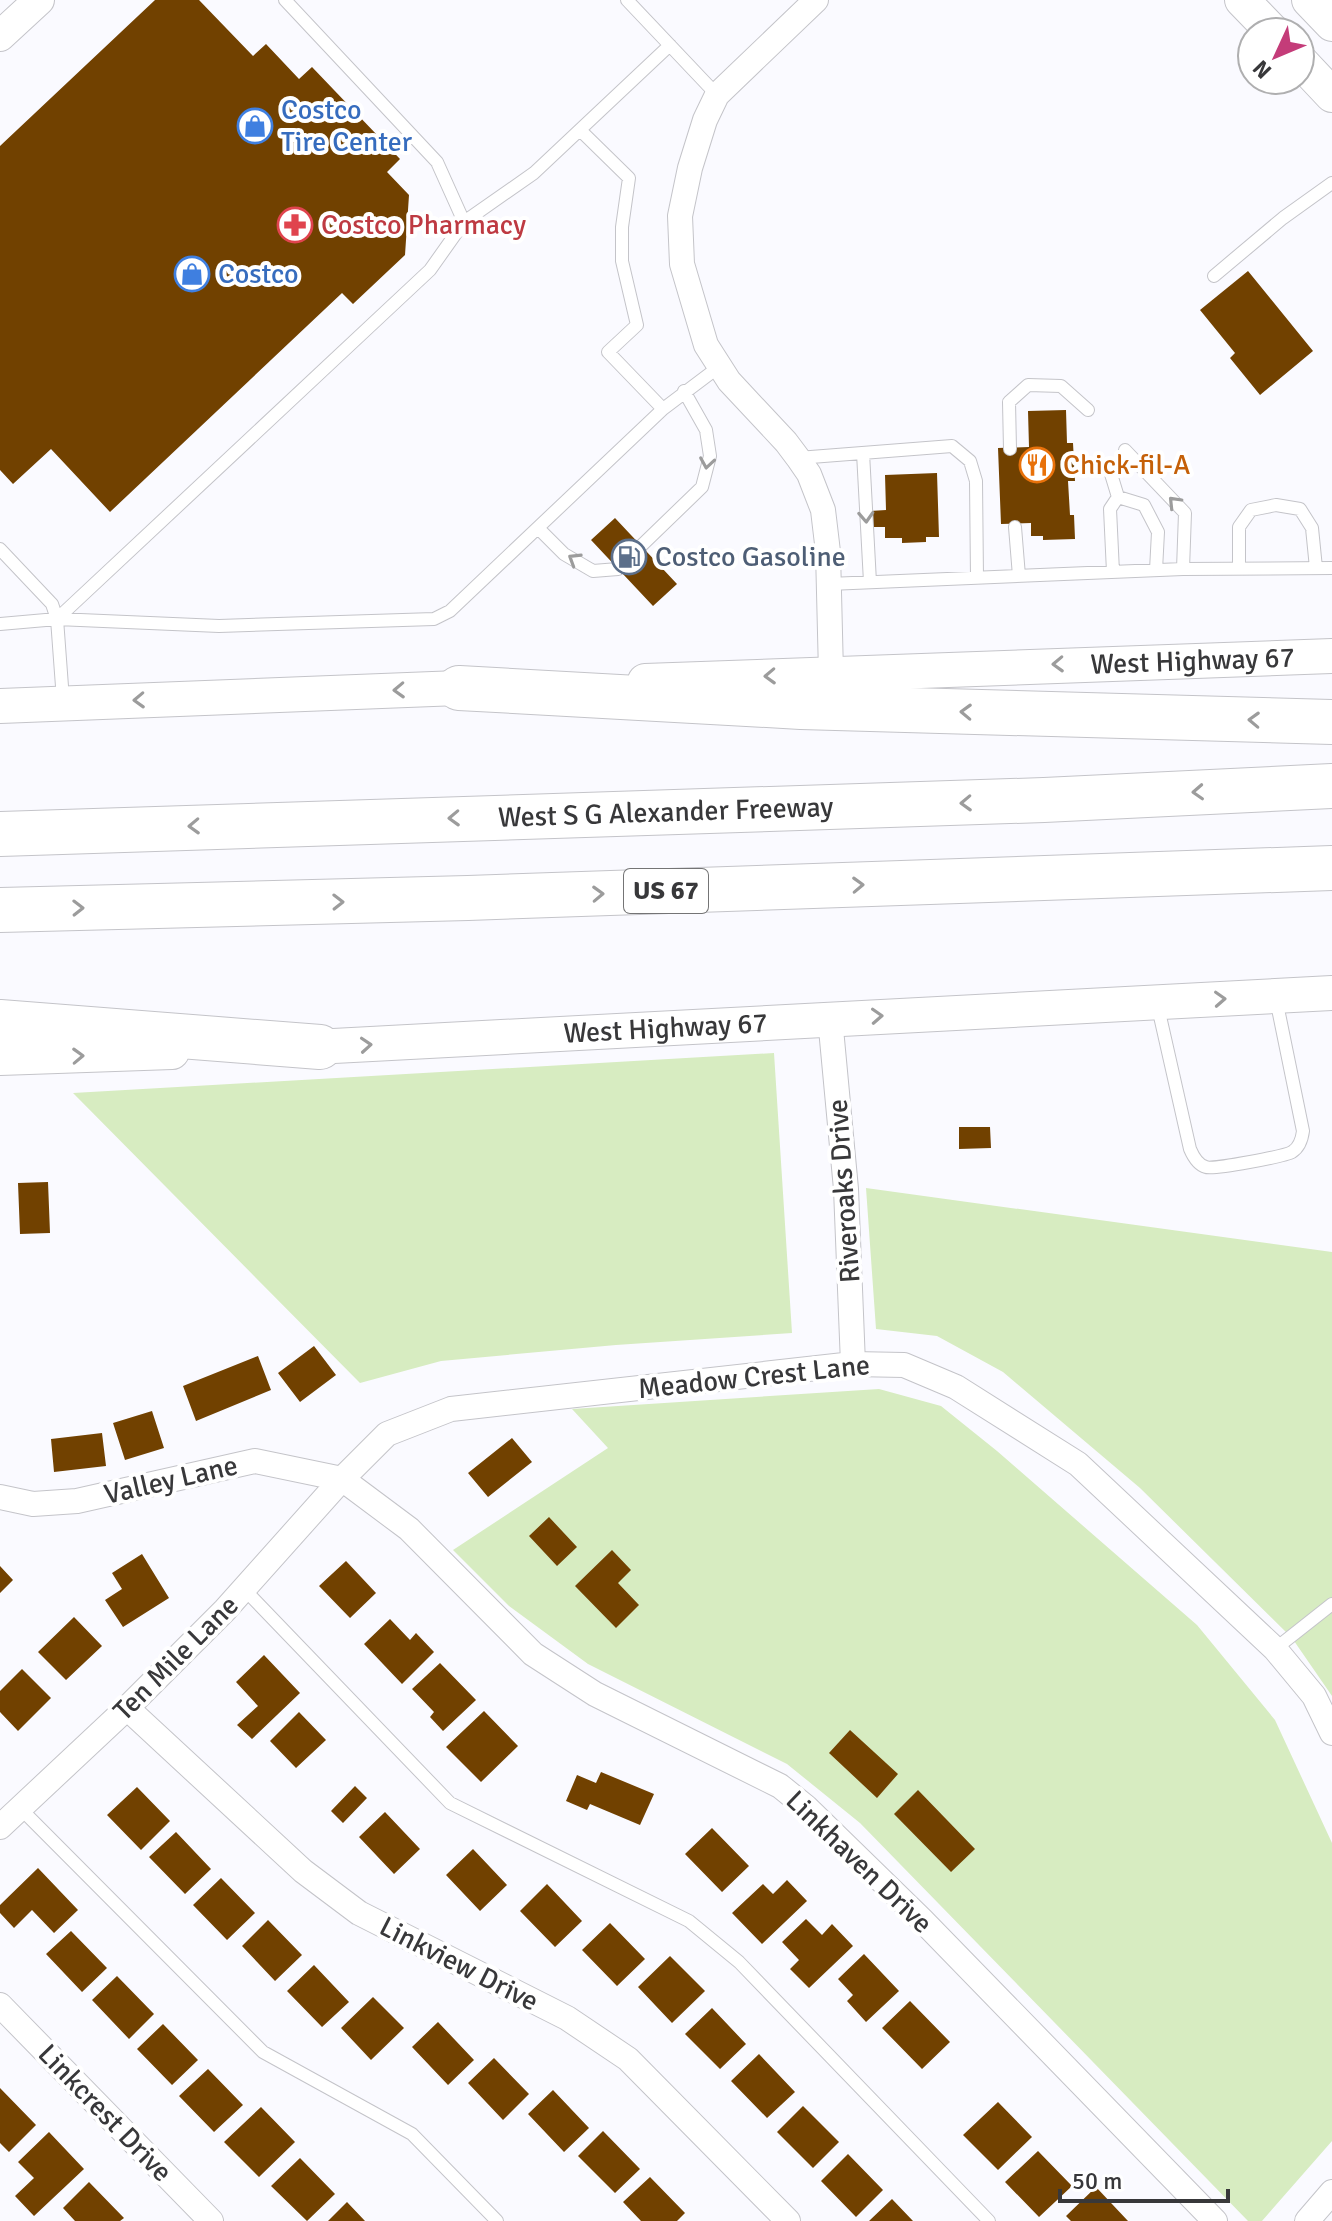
<svg xmlns="http://www.w3.org/2000/svg" width="1332" height="2221" viewBox="0 0 1332 2221" font-family="Signika,sans-serif">
<style>
.green{fill:#d7ecc1}
.building{fill:#714100}
.lines{fill:none;stroke-linecap:round;stroke-linejoin:round}
.service-casing{stroke:#c4c4c9;stroke-width:14}
.minor-casing{stroke:#c4c4c9;stroke-width:26}
.tertiary-casing{stroke:#c4c4c9;stroke-width:32}
.secondary-casing{stroke:#c4c4c9;stroke-width:36}
.motorway-casing{stroke:#c4c4c9;stroke-width:46}
.service{stroke:#fff;stroke-width:12}
.minor{stroke:#fff;stroke-width:24}
.tertiary{stroke:#fff;stroke-width:30}
.secondary{stroke:#fff;stroke-width:34}
.motorway{stroke:#fff;stroke-width:44}
.oneway{stroke:#9c9c9c}
.labels{text-anchor:middle;dominant-baseline:central;stroke-width:8;stroke-linejoin:round;paint-order:stroke}
.shield{fill:#fff;stroke:#747475;stroke-width:2}
.shield-label{font-size:26px;font-weight:bold;fill:#38383a}
.shop-label{font-size:28px;fill:#366cbe;stroke:#fff;text-anchor:start}
.health-label{font-size:28px;fill:#be3a42;stroke:#fff;text-anchor:start}
.food-label{font-size:28px;fill:#c56008;stroke:#fff;text-anchor:start}
.service-label{font-size:28px;fill:#4e5e75;stroke:#fff;text-anchor:start}
.street-label{font-size:28px;fill:#38383a;stroke:#fff}
</style>
<rect width="100%" height="100%" fill="#fafaff"/>
<path class="green" d="M774,1053l18,280 -176,12 -175,16 -81,22 -287,-290z
M866,1188l466,64v444l-40,-58 -152,-150 -137,-116 -66,-36 -61,-7z
M879,1389l62,17 56,45 200,174 78,95 57,123v298l-70,80h-14l-388,-398 -73,-59 -199,-100 -79,-58 -56,-56 155,-102 -36,-39z"/>
<path class="building" d="M155,0h44l54,56 13,-12 33,35 13,-12 88,92 -13,13 22,23 -4,60 -52,49 -11,-11 -232,219 -59,-63 -38,35 -13,-14v-324z
M1248,271l65,80 -53,44 -30,-37 5,-5 -35,-43z
M1066,410l1,33h6l2,38h-7l2,34h4l1,24 -32,1v-4h-12v-13l-30,1 -3,-76 31,-1 -1,-36z
M937,473l2,64h-13v5l-24,1v-5h-17v-11h-15v-16l16,-1 -1,-35z
M615,518l62,66 -24,22 -62,-66z
M959,1127h31l1,21 -32,1z
M48,1182l2,51 -30,1 -2,-51z
M314,1346l22,29 -36,27 -22,-29z
M258,1356l13,34 -75,31 -13,-35z
M152,1411l12,37 -39,12 -12,-37z
M102,1433l4,33 -52,6 -3,-33z
M512,1438l20,24 -44,35 -20,-24z
M549,1517l28,30 -20,19 -28,-30z
M612,1550l19,20 -13,13 21,22 -23,23 -41,-42z
M142,1554l27,44 -46,29 -18,-27 17,-11 -10,-16z
M346,1561l30,32 -26,25 -31,-32z
M0,1566l13,14 -13,13z
M74,1617l28,29 -36,34 -28,-28z
M390,1619l20,21 6,-7 18,19 -32,32 -38,-40z
M264,1655l36,38 -48,46 -15,-14 21,-19 -22,-24z
M440,1663l36,37 -33,31 -13,-14 4,-5 -22,-23z
M22,1669l29,29 -33,33 -18,-19v-21z
M484,1711l34,35 -37,36 -35,-35z
M299,1712l27,28 -30,28 -26,-27z
M850,1730l48,44 -21,24 -48,-45z
M601,1772l53,22 -14,31 -50,-21 -3,6 -21,-9 11,-26 19,8z
M355,1786l12,12 -24,25 -12,-12z
M137,1787l33,34 -29,29 -34,-35z
M918,1790l57,59 -24,23 -57,-58z
M385,1812l35,37 -26,25 -35,-37z
M712,1828l37,38 -27,26 -37,-38z
M176,1832l35,37 -26,25 -36,-37z
M473,1849l34,36 -27,26 -34,-36z
M38,1868l40,42 -24,23 -22,-23 -18,18 -14,-15v-8z
M221,1878l34,35 -28,27 -34,-35z
M787,1880l20,21 -45,43 -30,-31 31,-29 10,10z
M547,1884l35,37 -27,26 -35,-36z
M806,1919l16,16 10,-11 21,22 -44,42 -19,-19 9,-9 -17,-18z
M268,1920l34,35 -27,26 -33,-35z
M610,1923l35,36 -28,27 -35,-36z
M71,1931l36,37 -25,24 -36,-38z
M864,1954l35,37 -33,31 -19,-21 6,-6 -15,-16z
M670,1956l35,35 -33,32 -34,-36z
M314,1965l35,37 -27,25 -35,-36z
M117,1976l37,38 -25,25 -37,-39z
M373,1997l31,31 -33,32 -30,-32z
M910,2001l40,41 -28,27 -40,-41z
M712,2008l34,36 -26,25 -35,-35z
M438,2022l36,38 -26,25 -36,-38z
M163,2024l35,36 -26,25 -35,-36z
M759,2054l36,38 -28,26 -36,-37z
M494,2058l35,36 -26,26 -35,-37z
M208,2069l35,36 -29,27 -35,-36z
M0,2088l36,37 -27,27 -9,-9z
M553,2090l36,38 -25,24 -36,-38z
M998,2102l34,35 -34,33 -35,-35z
M803,2106l36,36 -26,26 -36,-36z
M261,2107l34,35 -36,35 -35,-35z
M603,2131l37,38 -25,24 -37,-37z
M49,2132l35,37 -50,47 -19,-20 19,-18 -16,-16z
M1038,2151l34,35 -33,31 -34,-35z
M848,2154l35,36 -27,27 -35,-36z
M300,2158l35,36 -28,27 -36,-35z
M650,2177l35,36 -8,8h-36l-18,-19z
M89,2182l35,36 -4,3h-45l-12,-13z
M1096,2187l32,34h-57l-5,-5z
M892,2199l21,22h-44z
M347,2202l18,19h-37z"/>
<g class="lines">
<g class="service-casing">
<path id="service" d="M285,0l152,162 27,60
M627,0l90,95
M580,130l49,48 -7,49v34l15,64 -29,27 55,57
M1214,276l69,-58 49,-35
M1010,449l-1,-47 19,-17 33,1 27,24
M1125,450l60,63 -2,56
M863,453l7,129
M798,458l154,-12 18,15 6,20 1,97
M1111,474l7,23 26,8 14,27 -2,38
M1015,527l4,49
M539,529l25,25 29,17 25,-2
M641,546l61,-59 8,-31 -4,-26 -22,-39
M0,549l52,55 5,15 6,81
M1239,568v-41l12,-17 25,-5 24,4 12,19 4,40
M1113,572l-3,-63 8,-12
M829,584l354,-15 149,-1
M57,619l373,-349 34,-48 70,-49 136,-128
M0,624l57,-5 162,7 215,-7 16,-8 213,-202 57,-43
M1157,1003l33,146c3,7 8,16 16,18 7,3 79,-11 86,-15 8,-5 10,-13 11,-21l-27,-132
M244,1589l206,214 239,118 50,41 250,259
M1275,1649l57,-45
M20,1808l243,244 149,82 85,87"/>
</g>
<g class="minor-casing">
<path id="minor" d="M816,0l-99,95 -12,25 -15,48 -10,48 2,48 24,81 23,36 57,61 12,16 11,16 14,36 5,42 3,121
M830,1018l16,171 7,175
M0,1497l33,7 44,-3 178,-40 87,18 67,50 124,125 62,40 185,92 26,21 116,113 293,301
M127,1708l176,163 56,42 208,105 61,41 160,162
M0,1827l127,-119 98,-98 117,-131 45,-45 64,-25 402,-45 51,1 52,22 122,77 197,185 39,47 18,37
M0,2005l211,216
M1307,2221l25,-29"/>
</g>
<g class="tertiary-casing">
<path id="tertiary" d="M0,36l39,-36"/>
</g>
<g class="secondary-casing">
<g id="secondary">
<path d="M1242,0l31,32"/>
<path d="M1309,0l23,24"/>
<path d="M1300,61l32,34"/>
<path id="s1" d="M645,681l687,-25"/>
<path d="M0,706l484,-19"/>
<path id="s2" d="M296,1048l1036,-55"/>
<path d="M0,1058l172,-6"/>
</g>
</g>
<g class="motorway-casing">
<g id="motorway">
<path d="M459,688l342,19 531,15"/>
<path id="s3" d="M0,834l1044,-34 288,-14"/>
<path d="M0,910l468,-12 864,-30"/>
<path d="M0,1022l320,25"/>
</g>
</g>
<use href="#service" class="service"/>
<use href="#minor" class="minor"/>
<use href="#tertiary" class="tertiary"/>
<use href="#secondary" class="secondary"/>
<use href="#motorway" class="motorway"/>
</g>
<defs><path id="oneway-chevron" d="M-2-3.5L2.5 0L-2 3.5" fill="none" stroke-width="1.6" stroke-linecap="round" stroke-linejoin="round" transform="scale(2)"/></defs>
<g class="oneway">
<use href="#oneway-chevron" transform="translate(707 463) rotate(99)"/>
<use href="#oneway-chevron" transform="translate(1174 502) rotate(-134)"/>
<use href="#oneway-chevron" transform="translate(866 517) rotate(87)"/>
<use href="#oneway-chevron" transform="translate(574 559) rotate(-148)"/>
<use href="#oneway-chevron" transform="translate(1058 664) rotate(178)"/>
<use href="#oneway-chevron" transform="translate(770 676) rotate(178)"/>
<use href="#oneway-chevron" transform="translate(399 690) rotate(178)"/>
<use href="#oneway-chevron" transform="translate(139 700) rotate(178)"/>
<use href="#oneway-chevron" transform="translate(966 712) rotate(-178)"/>
<use href="#oneway-chevron" transform="translate(1254 720) rotate(-178)"/>
<use href="#oneway-chevron" transform="translate(1198 792) rotate(177)"/>
<use href="#oneway-chevron" transform="translate(966 803) rotate(178)"/>
<use href="#oneway-chevron" transform="translate(454 818) rotate(178)"/>
<use href="#oneway-chevron" transform="translate(194 826) rotate(178)"/>
<use href="#oneway-chevron" transform="translate(858 885) rotate(-2)"/>
<use href="#oneway-chevron" transform="translate(598 894) rotate(-2)"/>
<use href="#oneway-chevron" transform="translate(338 902) rotate(-1)"/>
<use href="#oneway-chevron" transform="translate(78 908) rotate(-1)"/>
<use href="#oneway-chevron" transform="translate(1220 999) rotate(-3)"/>
<use href="#oneway-chevron" transform="translate(877 1016) rotate(-3)"/>
<use href="#oneway-chevron" transform="translate(366 1045) rotate(-4)"/>
<use href="#oneway-chevron" transform="translate(78 1056) rotate(-2)"/>
</g>
<defs>
<g id="shop-ring" transform="scale(1.8)"><circle r="9.5" fill="#fff" stroke="#3f7fe0" stroke-width="1.5"/><path d="M-5-2.5h2.3a2.7 3.5 0 0 1 5.4 0H5L5.5 6h-11ZM-1.5-2.5h3a1.5 2.3 0 0 0-3 0Z" fill="#3f7fe0"/></g>
<g id="pharmacy-ring" transform="scale(1.8)"><circle r="9.5" fill="#fff" stroke="#e0444e" stroke-width="1.5"/><path d="M-2-6h4v4h4v4h-4v4h-4v-4h-4v-4h4Z" fill="#e0444e"/></g>
<g id="restaurant-ring" transform="scale(1.8)"><circle r="9.5" fill="#fff" stroke="#e8710a" stroke-width="1.5"/><path d="M-5-6h1v4h1v-4h1v4h1v-4h1v5L-1.5 .5V6h-2V.5L-5-1ZM5-6V6H3V1.5H1.5Q1.5-4 5-6Z" fill="#e8710a"/></g>
<g id="fuel-ring" transform="scale(1.8)"><circle r="9.5" fill="#fff" stroke="#5c6f8a" stroke-width="1.5"/><path d="M-5.5-6h7V0h2V4h1.3V-2.5L3-4.5l.8-.8L6-3V5H2.5V1h-1V6h-7ZM-4.2-4.7v3.2H.2V-4.7Z" fill="#5c6f8a"/></g>
</defs>
<g fill-rule="evenodd">
<use href="#shop-ring" x="255" y="126"/>
<use href="#pharmacy-ring" x="295" y="225"/>
<use href="#shop-ring" x="192" y="274"/>
<use href="#restaurant-ring" x="1037" y="465"/>
<use href="#fuel-ring" x="629" y="557"/>
</g>
<g class="labels">
<rect class="shield" x="624" y="869" width="84" height="44" rx="6"/>
<g class="shield-label">
<text x="666" y="891">US 67</text>
</g>
<g class="shop-label">
<text x="281" y="110">Costco<tspan x="281" dy="32">Tire Center</tspan></text>
<text x="218" y="274">Costco</text>
</g>
<g class="health-label">
<text x="321" y="225">Costco Pharmacy</text>
</g>
<g class="food-label">
<text x="1063" y="465">Chick-fil-A</text>
</g>
<g class="service-label">
<text x="655" y="557">Costco Gasoline</text>
</g>
<g class="street-label">
<text stroke="none"><textPath href="#s1" startOffset="548">West Highway 67</textPath></text>
<text stroke="none"><textPath href="#s3" startOffset="666">West S G Alexander Freeway</textPath></text>
<text stroke="none"><textPath href="#s2" startOffset="370">West Highway 67</textPath></text>
<text transform="translate(844 1191) rotate(-94)">Riveroaks Drive</text>
<text transform="translate(754 1377) rotate(-6)">Meadow Crest Lane</text>
<text transform="translate(171 1480) rotate(-13)">Valley Lane</text>
<text transform="translate(176 1658) rotate(-45)">Ten Mile Lane</text>
<text transform="translate(859 1862) rotate(44)">Linkhaven Drive</text>
<text transform="translate(459 1964) rotate(27)">Linkview Drive</text>
<text transform="translate(105 2113) rotate(46)">Linkcrest Drive</text>
</g>
</g>
<g transform="translate(1276 56) rotate(226)"><circle r="38" fill="#ffffff" stroke="#afafb0" stroke-width="2"/>
<path d="M0-6L14 30L0 20L-14 30Z" fill="#c43c79"/>
<text y="-12" font-size="22" font-weight="bold" text-anchor="middle" fill="#38383a">N</text>
</g>
<path d="M1060 2189v12h168v-12" fill="none" stroke="#38383a" stroke-width="4"/>
<text x="1072" y="2189" font-size="24" fill="#38383a" stroke="#ffffff" stroke-width="6" paint-order="stroke">50 m</text>
</svg>
